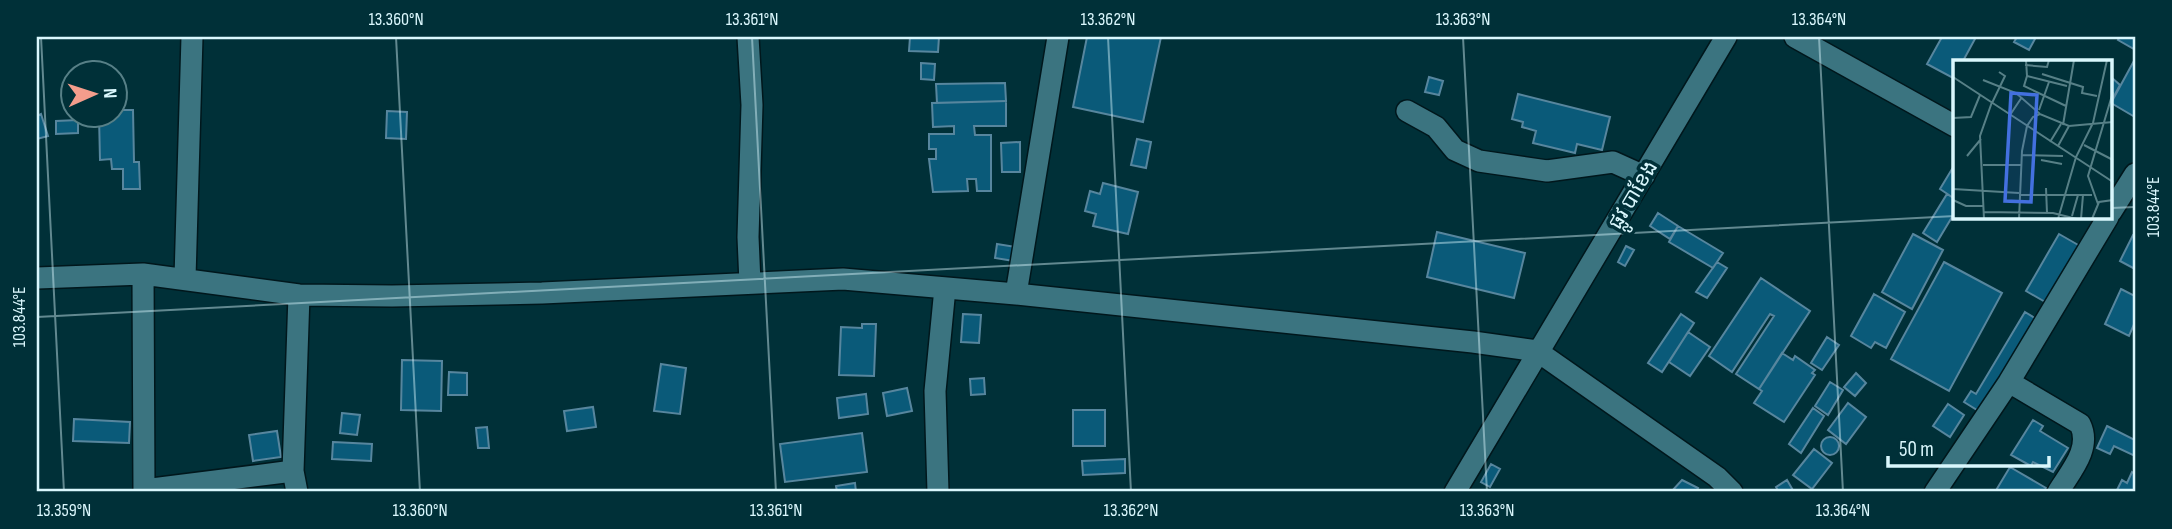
<svg xmlns="http://www.w3.org/2000/svg" width="2172" height="529" viewBox="0 0 2172 529" font-family="'Sofia Sans Condensed','Noto Sans Khmer',sans-serif">
<style>
.building{fill:#0a5a79;stroke:#57869e;stroke-width:2}
.lines{fill:none;stroke-linecap:round;stroke-linejoin:round}
.minor-casing{stroke:#00171c;stroke-width:24}
.minor{stroke:#3b7480;stroke-width:21}
.ticks{fill:none;stroke:#daf7fd;stroke-width:2;stroke-opacity:0.45}
.labels{text-anchor:middle;dominant-baseline:central;stroke-width:7;stroke-linejoin:round;paint-order:stroke}
.street-label{font-size:21px;fill:#daf7fd;stroke:#003038}
.inset-road{fill:none;stroke:#578087;stroke-width:2}
.view{fill:#4370df;fill-opacity:0.15;stroke:#4370df;stroke-width:3.5}
.inset-edge{fill:none;stroke:#daf7fd;stroke-width:3.5}
.neatline{fill:none;stroke:#daf7fd;stroke-width:2.5}
.ticks-label{font-size:18px;text-anchor:middle;fill:#daf7fd}
</style>
<rect width="100%" height="100%" fill="#003038"/>
<path class="building" d="M910,37h29l-1,15 -29,-1z
M1087,37h74l-18,85 -70,-15z
M1942,37h34l-13,24h-8l-2,17 -26,-14z
M2017,37h19l-7,13 -15,-8z
M2120,37h15l-1,12 -16,-9z
M2135,59v58l-24,-14z
M921,63l14,1 -1,16 -13,-1z
M1429,77l14,4 -4,14 -14,-3z
M2111,77l9,8 -7,13 -2,-1z
M1005,83l1,18 -69,2 -1,-19z
M71,91h3v18h-4z
M1518,94l92,23 -8,33 -25,-6 -2,9 -42,-10 3,-12 -14,-4 1,-5 -11,-3z
M1006,101v25h-32l1,9h16v56h-14l-1,-12h-9l1,12 -35,1 -4,-33h7v-10h-7v-15h25v-8l-21,1 -1,-24z
M116,110h17l1,52h5l1,27h-17v-20h-11l-1,-10 -11,1 -1,-44h17z
M387,111l20,1 -1,27 -20,-1z
M41,114l7,22 -11,3v-23z
M78,120v13l-22,1v-13z
M1137,139l14,3 -5,26 -15,-3z
M1020,142v30h-18l-1,-29z
M1955,164v35l-15,-10z
M1103,183l35,9 -10,42 -35,-8 3,-12 -11,-3 5,-20 10,3z
M1947,194l8,5v13l-18,30 -14,-9z
M1658,213l20,13 -8,13 -20,-13z
M1678,226l45,27 -10,15 -44,-26z
M1437,232l88,21 -11,45 -87,-21z
M1913,234l30,16 -31,59 -30,-17z
M2059,234l21,12 -33,57 -21,-12z
M2133,235l2,1v33l-15,-8z
M997,244l19,3 -2,14 -19,-3z
M1626,246l8,4 -9,16 -7,-4z
M1717,262l10,6 -20,30 -11,-6z
M1944,262l58,31 -53,98 -58,-32z
M1761,278l49,33 -51,78 -23,-15 38,-58 -4,-2 -38,58 -23,-16z
M2121,289l14,7v26l-6,14 -24,-12z
M1874,294l31,18 -19,36 -11,-6 -4,6 -20,-12z
M2025,312l13,8 -56,93 -18,-11 7,-11 5,3z
M963,314l18,1 -2,28 -18,-1z
M1681,314l13,9 -32,49 -14,-9z
M862,324h14l-2,52 -35,-1 2,-48 21,1z
M1688,332l22,15 -20,29 -21,-14z
M1827,337l12,8 -17,25 -11,-7z
M1782,353l11,7 2,-4 20,14 -3,3 3,2 -31,47 -30,-19 8,-12 -3,-2z
M402,360l40,1 -1,50 -40,-1z
M661,364l25,4 -6,46 -26,-3z
M449,372l18,1v22h-19z
M1856,373l10,10 -11,13 -11,-9z
M984,378l1,16 -14,1 -1,-16z
M1830,382l13,8 -15,25 -13,-9z
M907,388l5,23 -25,5 -4,-23z
M866,394l2,20 -29,4 -2,-20z
M1848,403l18,14 -20,27 -18,-14z
M1948,404l16,11 -14,22 -17,-11z
M593,407l3,20 -29,4 -3,-20z
M1813,408l11,8 -23,37 -12,-9z
M1073,410h32v36h-32z
M342,413l18,2 -3,20 -17,-2z
M74,419l56,3 -1,21 -56,-2z
M2033,420l10,6 -3,5 28,17 -15,24 -20,-10 -2,4 -20,-11z
M2107,426l28,14v16l-21,-10 -4,8 -13,-6z
M487,427l2,21h-11l-2,-20z
M277,431l4,26 -28,4 -4,-26z
M862,433l5,39 -82,10 -5,-38z
M1821 446a9 9 0 1 1 18 0a9 9 0 1 1-18 0Z
M333,442l39,2 -1,17 -39,-2z
M1814,449l18,14 -20,26 -19,-14z
M1125,459v14l-42,2 -1,-14z
M1491,464l9,5 -10,18 -9,-5z
M2010,467l36,21 -3,4h-48z
M2132,472l3,2v18h-19l6,-12 5,3z
M1682,480l16,8 -2,4h-25z
M1787,480l7,12h-15l-3,-5z
M855,483l1,9h-19l-1,-6z"/>
<g class="lines">
<g class="minor-casing">
<path id="minor" d="M748,37l4,68 -4,132 2,46
M1795,37l160,89
M1407,111l29,16 19,23 24,11 68,10 66,-9 31,14
M2111,212l24,-38
M143,274l1,218
M37,278l106,-4 156,21 93,1 150,-3 301,-14 173,15 457,48 64,9 180,126 15,15
M185,278l7,-241
M1016,294l42,-257
M2009,382l71,42c12,24 -9,47 -22,68
M144,490l149,-19
M297,492l-4,-21 6,-176
M938,492l-3,-101 10,-103
M1455,492l271,-455
M1935,492l74,-110 99,-165"/>
</g>
<use href="#minor" class="minor"/>
</g>
<path class="ticks" d="M41,37l23,455M396,37l24,455M752,37l24,455M1108,37l23,455M1463,37l24,455M1819,37l24,455M2111,208l24,-1M37,317l1918,-101"/>
<g class="labels">
<g class="street-label">
<text transform="translate(1633 195) rotate(-59)">ផ្លូវ បាខែង</text>
</g>
</g>
<g transform="translate(1953 60)">
<rect width="159" height="159" fill="#003038"/>
<path class="inset-road" d="M73,0l1,16 40,10M72,5l22,2 2,-7M89,14l41,13 -1,6 15,3M74,16l-3,10 42,20M0,17l160,105M30,20l33,13 24,21M39,43l13,-27 -6,-4M86,50l10,-28M57,55l12,-18M0,58l18,-1 9,-22M110,65l11,-65M97,82l11,-18M131,85l29,15M105,86l11,-20M69,95l41,1M14,96l14,-17M88,100l21,4M30,105h38M93,128l1,25M0,129l66,4M66,135h73M0,140l13,6h18M145,144l-10,-28 25,-84M31,152l69,1 24,6M119,156l6,-21M31,159l-4,-83 12,-34M66,159l3,-68 5,-25 6,-9 7,-3 29,12 44,-4M105,159l18,-62 17,-34 14,-63M128,159l2,-24M139,159l7,-17 14,-2"/>
<path class="view" d="M58,33l26,2 -6,107 -26,-1z"/>
<rect width="159" height="159" class="inset-edge"/>
</g>
<rect width="2172" height="529" fill="none" stroke="#003038" stroke-width="77"/>
<g transform="translate(94 94) rotate(87)"><circle r="33" fill="#003038" stroke="#578087" stroke-width="2"/>
<path d="M0-5L12 26L0 18L-12 26Z" fill="#f49d8c"/>
<text y="-10" font-size="19" font-weight="bold" text-anchor="middle" fill="#daf7fd">N</text>
</g>
<path d="M1888 456v10h161v-10" fill="none" stroke="#daf7fd" stroke-width="3.5"/>
<text x="1899" y="456" font-size="21" fill="#daf7fd" stroke="#003038" stroke-width="5" paint-order="stroke">50 m</text>
<rect x="38" y="38" width="2096" height="452" class="neatline"/>
<g class="ticks-label">
<text x="396" y="25">13.360°N</text>
<text x="752" y="25">13.361°N</text>
<text x="1108" y="25">13.362°N</text>
<text x="1463" y="25">13.363°N</text>
<text x="1819" y="25">13.364°N</text>
<text transform="translate(2153 207) rotate(-90)" y="6">103.844°E</text>
<text transform="translate(19 317) rotate(-90)" y="6">103.844°E</text>
<text x="64" y="516">13.359°N</text>
<text x="420" y="516">13.360°N</text>
<text x="776" y="516">13.361°N</text>
<text x="1131" y="516">13.362°N</text>
<text x="1487" y="516">13.363°N</text>
<text x="1843" y="516">13.364°N</text>
</g>
</svg>
